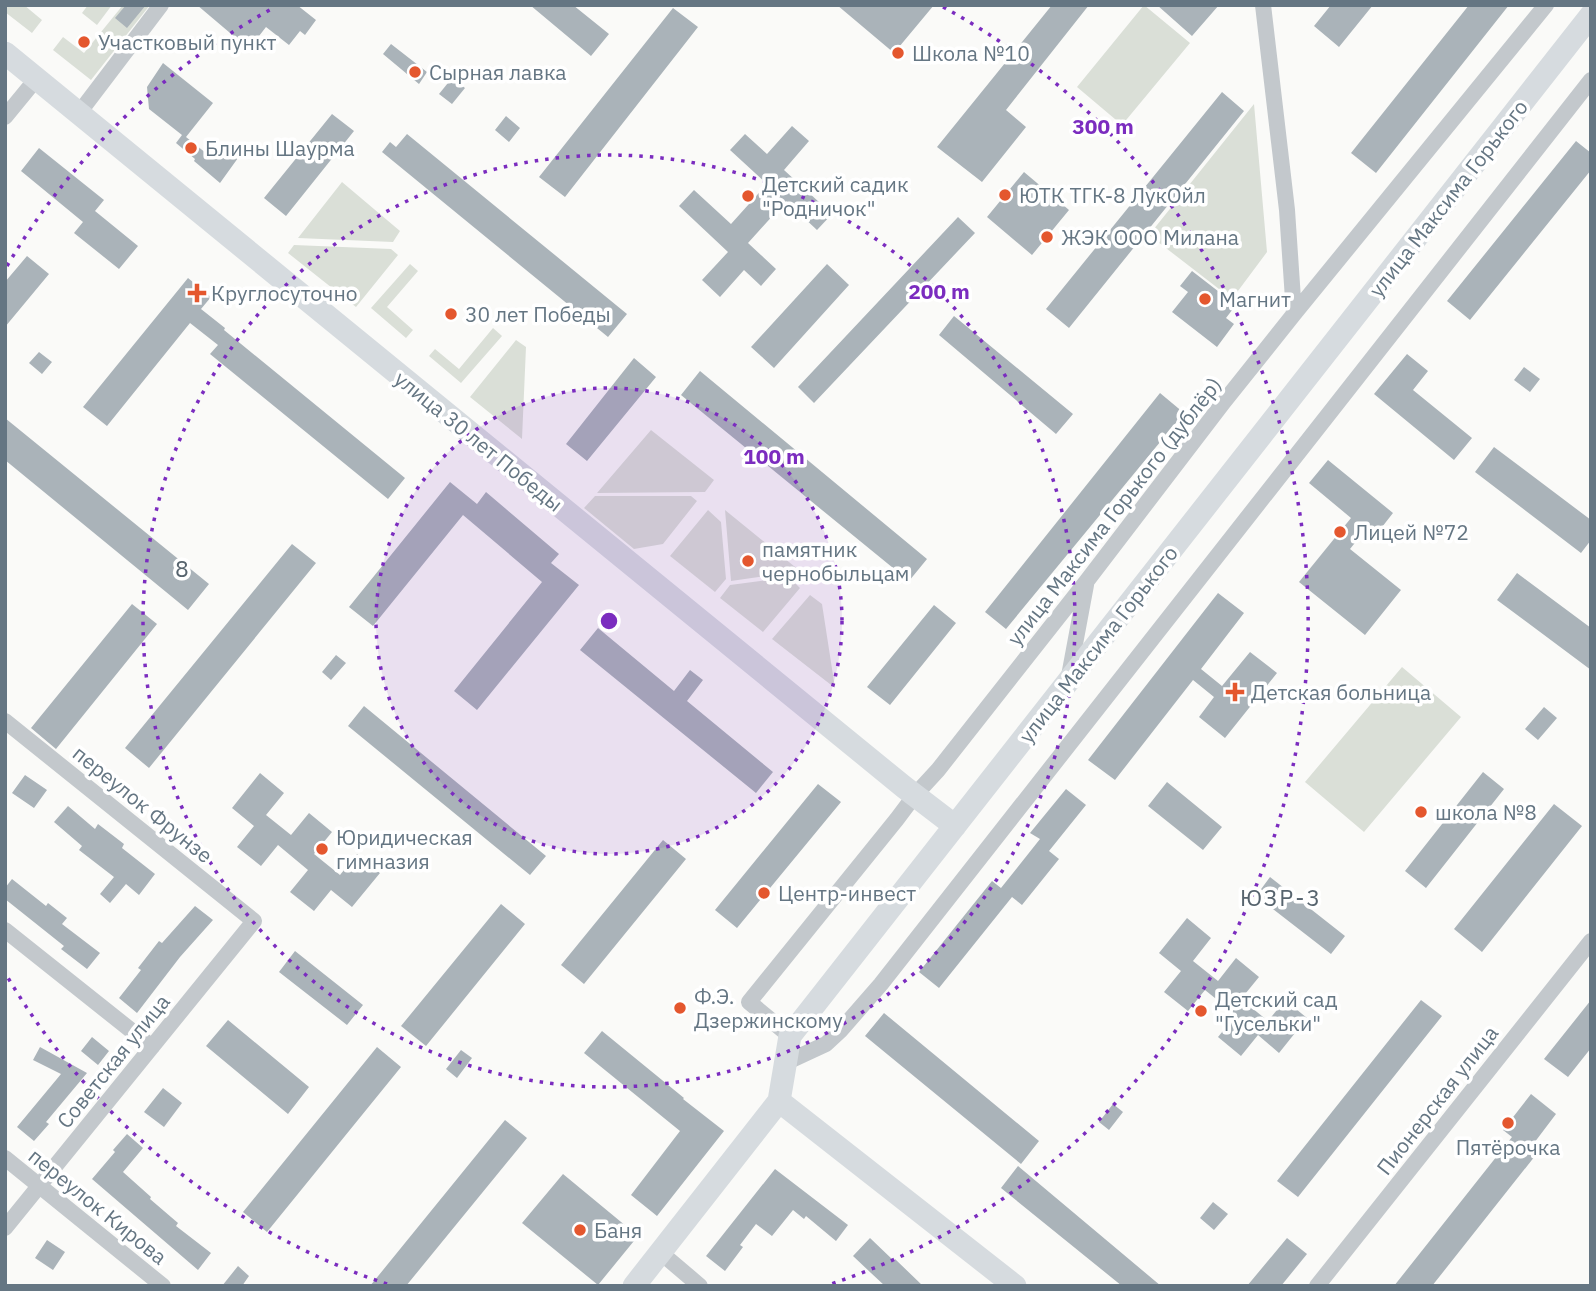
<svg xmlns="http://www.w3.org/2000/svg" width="1596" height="1291" viewBox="0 0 1596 1291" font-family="'IBM Plex Sans',sans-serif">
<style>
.green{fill:#dadfd7}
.building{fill:#aab3b9}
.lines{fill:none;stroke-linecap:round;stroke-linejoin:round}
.street{stroke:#c3c8cc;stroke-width:16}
.secondary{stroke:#d6dbdf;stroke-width:23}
.ring{fill:none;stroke:#7b2cbf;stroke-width:3.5;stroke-dasharray:3.5 7}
.poi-dot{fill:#e4572e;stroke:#fff;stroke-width:2.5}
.labels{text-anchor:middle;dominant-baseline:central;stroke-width:7;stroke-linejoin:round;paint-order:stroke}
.poi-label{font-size:21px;fill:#657683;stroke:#fff;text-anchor:start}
.street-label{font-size:21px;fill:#657683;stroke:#fff}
.neighbourhood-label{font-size:23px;letter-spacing:2px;fill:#57646e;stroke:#fff}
.centre{fill:#7b2cbf;stroke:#fff;stroke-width:3.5}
.ring-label{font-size:21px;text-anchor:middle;font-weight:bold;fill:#7b2cbf;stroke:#fff;stroke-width:7;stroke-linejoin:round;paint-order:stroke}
</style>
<rect width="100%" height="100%" fill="#fafaf8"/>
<path class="green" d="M5,5h19l18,15 -10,13 -27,-21z
M88,5h24l-15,20 -15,-12z
M123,5h27l-59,75 -38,-30 10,-13 21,16z
M1144,5l46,38 -68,82 -45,-38z
M1254,104l13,148 -35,47 -83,-64z
M342,182l58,49 -7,11 -95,-4z
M294,245l97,4 7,6 -42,52 -68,-54z
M410,264l8,7 -31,36 26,23 -7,8 -35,-30z
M493,328l9,8 -41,47 -32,-27 6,-7 24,20z
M516,340l10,7 -4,92 -52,-42z
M651,430l63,50 -9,12 -108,1z
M595,496h96l6,5 -34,43 -29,5 -50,-41z
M708,510l13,12 5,57 -11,13 -45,-36z
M725,510l75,61 -69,10z
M789,577l11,11 -37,44 -43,-34 10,-13z
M810,595l12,9 13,84 -63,-49z
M1402,667l59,50 -97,115 -59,-50z"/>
<path class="building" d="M126,5h20l-19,23 -12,-10z
M197,5h100l19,15 -11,15 -5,-4 -11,14 -23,-18 -17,22z
M530,5h43l36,29 -18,22z
M837,5h97l-40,48z
M1052,5h37l-83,105 20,17 -44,55 -45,-35z
M1157,5h62l-27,31z
M1331,5h42l-34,42 -25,-21z
M1469,5h40l-133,168 -25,-20z
M673,8l25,19 -133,170 -26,-20z
M391,44l36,28 -8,12 -36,-30z
M163,63l50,40 -27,34 26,21 10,-13 16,13 -18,25 -26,-22 1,-2 -19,-16 6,-8 -33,-26 -2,-22z
M452,78l13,10 -13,16 -13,-10z
M1222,92l22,19 -175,217 -23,-19z
M332,114l22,17 -68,85 -22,-18z
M506,116l14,12 -11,14 -14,-12z
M792,126l17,15 -25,29 48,44 -15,16 -31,-29 -38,42 28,26 -15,17 -17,-16 -24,27 -18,-17 26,-28 -49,-46 15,-16 37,34 36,-40 -37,-34 15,-16 22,20z
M407,134l220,180 -19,23 -226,-185 8,-10 6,5z
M1576,141l15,12v17l-121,150 -23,-19z
M39,148l65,52 -9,11 43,35 -19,23 -45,-36 9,-11 -62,-51z
M1024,172l45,38 -37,45 -45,-38z
M958,217l17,16 -161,170 -16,-16z
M27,256l22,18 -44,53v-45z
M827,264l22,21 -75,83 -23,-21z
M1192,271l44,34 -10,13 8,6 -17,23 -45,-35 16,-20 -8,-6z
M188,278l23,19 -10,12 24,19 -1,2 181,148 -17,21 -178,-145 8,-9 -28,-22 -83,103 -24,-19z
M954,316l119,98 -17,20 -117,-99z
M39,352l13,10 -10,12 -13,-11z
M1407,354l21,17 -15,19 59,48 -18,22 -80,-66z
M634,358l22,19 -69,84 -21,-17z
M1524,367l16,12 -10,13 -16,-12z
M700,371l227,188 -18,22 -228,-186z
M1160,393l24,20 -178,216 -21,-17z
M5,418l204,166 -21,26 -183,-150z
M1494,447l97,73v20l-10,13 -106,-81z
M1328,460l65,53 -18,23 -9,-7 -16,20 51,41 -36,45 -66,-53 52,-64 -42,-35z
M450,482l27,22 9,-12 73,62 -8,9 28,22 -102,125 -23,-19 88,-109 -79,-67 -90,111 -24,-19z
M292,544l24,19 -167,205 -24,-20z
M1517,573l74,55v42l-94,-70z
M1218,593l26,20 -43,56 21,17 28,-34 27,21 -52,65 -26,-21 15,-20 -21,-17 -78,100 -27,-20z
M132,604l25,20 -101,125 -25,-21z
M934,605l22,18 -66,82 -23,-18z
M598,628l76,63 16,-21 13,10 -16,21 86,71 -17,21 -176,-143z
M336,655l10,8 -15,17 -9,-8z
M364,706l182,150 -16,19 -182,-149z
M1544,707l13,11 -19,22 -13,-11z
M1483,772l21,17 -78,99 -21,-17z
M260,773l24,20 -18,22 25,20 18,-22 23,19 -18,22 26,21 17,-21 23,19 -28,34 -21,-17 -17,21 -24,-19 18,-22 -30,-25 -17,21 -24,-19 17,-21 -22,-18z
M25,775l22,15 -13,18 -22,-15z
M1167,782l55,45 -19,23 -55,-44z
M818,784l23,18 -104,126 -22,-18z
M1066,789l20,16 -37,46 10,8 -37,46 -10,-8 -73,91 -20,-16 73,-91 9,7 39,-49 -10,-6z
M1554,804l28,22 -100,126 -28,-23z
M68,806l27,23 3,-5 26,20 -2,4 33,26 -16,21 -13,-11 -16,19 -10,-9 14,-17 -35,-27 3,-4 -28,-24z
M663,840l23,19 -102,125 -23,-19z
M1270,877l75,59 -14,18 -75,-58z
M12,879l34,27 2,-3 19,15 -5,6 38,29 -13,16 -26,-20 3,-3 -59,-47v-11z
M501,904l24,20 -99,122 -25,-20z
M195,906l18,14 -33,37 -43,56 -18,-15 22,-28 -3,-2 21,-27 3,2z
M1187,918l24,20 -18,23 25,20 18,-23 23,19 -18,22 27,22 17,-21 22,18 -28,35 -21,-18 -17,21 -23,-19 18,-22 -31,-25 -17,21 -24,-19 17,-21 -22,-18z
M295,951l68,54 -16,20 -68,-53z
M1421,1000l21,16 -144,181 -21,-16z
M1591,1000v48l-23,29 -24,-18z
M884,1013l155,128 -18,23 -156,-128z
M228,1020l81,67 -21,27 -82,-68z
M602,1031l82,67 -1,1 41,32 -67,85 -26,-21 49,-64 -96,-78z
M92,1037l17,14 -11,14 -17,-14z
M40,1047l47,26 -41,49 3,2 -15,17 -17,-14 44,-53 -28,-14z
M377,1047l24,20 -134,165 -24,-20z
M461,1050l11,8 -15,20 -11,-9z
M163,1088l19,15 -18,24 -20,-15z
M1531,1094l25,20 -28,37 7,5 -103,130h-38l118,-149 -9,-7z
M1113,1104l10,8 -14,18 -10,-8z
M505,1120l22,18 -121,148h-36z
M127,1134l16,14 -20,24 28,25 -1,2 28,24 -2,3 35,27 -13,17 -106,-91 23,-27 -2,-2z
M1018,1166l143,120h-39l-121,-98z
M775,1169l73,56 -12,16 -30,-25 -2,3 -11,-9 -21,26 -16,-12 -16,21 3,2 -18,24 -19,-15z
M563,1174l75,62 -40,49 -76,-62z
M1213,1202l15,12 -14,16 -14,-12z
M870,1238l24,23 1,-2 28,27h-38l-14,-13 -18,-17z
M1287,1238l20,16 -26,32h-34z
M47,1240l18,12 -12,18 -18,-12z
M238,1266l11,10 -7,10h-20z"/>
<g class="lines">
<path class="street" d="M1263,5l24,205 7,104
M79,113l82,-108
M5,117l32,-39
M1069,676l17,-91
M5,721l249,200 -249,307
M5,930l147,117
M790,1036l-41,-34 148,-183 18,-24 23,-25 148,-188 137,-179 71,-89 252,-309
M785,1063l41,-19 14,-13 41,-47 710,-904
M5,1158l158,128
M660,1252l40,34
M1317,1286l274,-345"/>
<path class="secondary" d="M5,53l899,734 51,39
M779,1101l236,185
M634,1286l145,-185 11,-65 801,-1021"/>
</g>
<circle cx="609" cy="621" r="233" fill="#7b2cbf" fill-opacity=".12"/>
<g class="ring">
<circle cx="609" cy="621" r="233"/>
<circle cx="609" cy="621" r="466"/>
<path d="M387 1284A699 699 0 0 1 7 976M7 266A699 699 0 0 1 275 7M943 7A699 699 0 0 1 831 1284"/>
</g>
<g class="poi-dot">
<circle cx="84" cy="42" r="7"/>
<circle cx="898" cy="53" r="7"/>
<circle cx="415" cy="72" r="7"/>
<circle cx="191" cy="148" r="7"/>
<circle cx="1005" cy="195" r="7"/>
<circle cx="748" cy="196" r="7"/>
<circle cx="1047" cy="237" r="7"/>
<path d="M193.5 282.5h7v7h7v7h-7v7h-7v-7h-7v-7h7z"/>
<circle cx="1205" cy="299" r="7"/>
<circle cx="451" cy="314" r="7"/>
<circle cx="1340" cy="532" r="7"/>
<circle cx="748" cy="561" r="7"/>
<path d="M1231.5 681.5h7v7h7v7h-7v7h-7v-7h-7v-7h7z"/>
<circle cx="1421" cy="812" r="7"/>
<circle cx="322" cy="849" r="7"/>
<circle cx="764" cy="893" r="7"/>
<circle cx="680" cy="1008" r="7"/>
<circle cx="1201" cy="1011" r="7"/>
<circle cx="1508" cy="1123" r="7"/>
<circle cx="580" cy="1230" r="7"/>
</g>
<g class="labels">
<g class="poi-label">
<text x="98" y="42">Участковый пункт</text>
<text x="912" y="53">Школа №10</text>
<text x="429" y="72">Сырная лавка</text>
<text x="205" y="148">Блины Шаурма</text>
<text x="762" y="184">Детский садик<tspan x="762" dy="24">"Родничок"</tspan></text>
<text x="1019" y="195">ЮТК ТГК-8 ЛукОйл</text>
<text x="1061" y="237">ЖЭК ООО Милана</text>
<text x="211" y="293">Круглосуточно</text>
<text x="1219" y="299">Магнит</text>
<text x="465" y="314">30 лет Победы</text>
<text x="1354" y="532">Лицей №72</text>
<text x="762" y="549">памятник<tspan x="762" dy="24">чернобыльцам</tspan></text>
<text x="1251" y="692">Детская больница</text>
<text x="1435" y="812">школа №8</text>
<text x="336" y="837">Юридическая<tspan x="336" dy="24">гимназия</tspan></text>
<text x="778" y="893">Центр-инвест</text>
<text x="694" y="996">Ф.Э.<tspan x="694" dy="24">Дзержинскому</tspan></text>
<text x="1215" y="999">Детский сад<tspan x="1215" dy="24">"Гусельки"</tspan></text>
<text x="1508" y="1147" text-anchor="middle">Пятёрочка</text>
<text x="594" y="1230">Баня</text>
</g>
<g class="street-label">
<text transform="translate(1448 198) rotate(-52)">улица Максима Горького</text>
<text transform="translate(479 441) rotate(39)">улица 30 лет Победы</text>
<text transform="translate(1114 511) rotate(-52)">улица Максима Горького (дублёр)</text>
<text transform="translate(1098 644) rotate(-52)">улица Максима Горького</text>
<text transform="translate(143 804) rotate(39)">переулок Фрунзе</text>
<text transform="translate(113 1061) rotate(-51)">Советская улица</text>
<text transform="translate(1437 1100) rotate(-52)">Пионерская улица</text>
<text transform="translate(98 1206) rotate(39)">переулок Кирова</text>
</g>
<g class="neighbourhood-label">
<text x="183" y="568">8</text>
<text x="1281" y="897">ЮЗР-3</text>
</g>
</g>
<circle cx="609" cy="621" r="10" class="centre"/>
<g class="ring-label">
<text x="1103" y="134">300 m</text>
<text x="939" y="299">200 m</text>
<text x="774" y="464">100 m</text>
</g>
<rect width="1596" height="1291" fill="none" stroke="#657683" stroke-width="14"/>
</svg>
